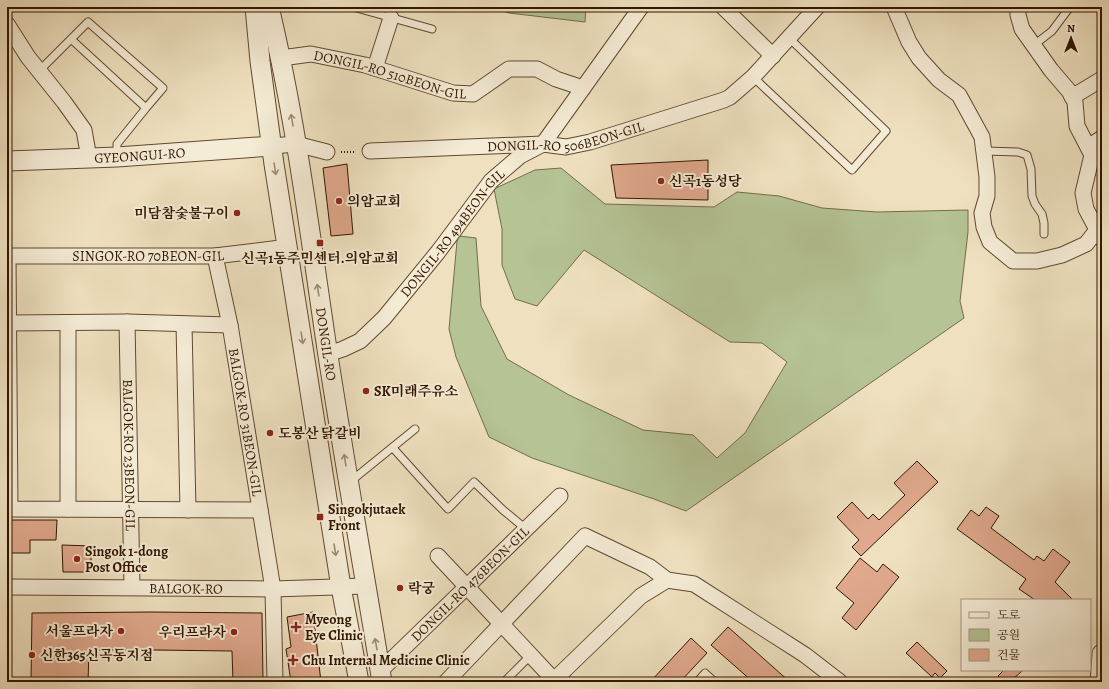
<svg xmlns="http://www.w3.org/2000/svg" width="1109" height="689" viewBox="0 0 1109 689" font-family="Alegreya,'Noto Serif KR',serif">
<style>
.green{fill:#b5c395;stroke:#736c4a}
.building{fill:#e0a98d;stroke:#311600}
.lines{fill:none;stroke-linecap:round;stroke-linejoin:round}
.service-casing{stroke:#604930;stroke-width:9}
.minor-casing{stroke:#604930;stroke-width:17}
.tertiary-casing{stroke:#604930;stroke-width:21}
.path{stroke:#311600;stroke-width:2;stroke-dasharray:1 2;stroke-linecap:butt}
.service{stroke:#f5ecd6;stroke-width:7}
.minor{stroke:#f5ecd6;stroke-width:15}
.tertiary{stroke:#f5ecd6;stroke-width:19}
.oneway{stroke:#9d8c76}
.poi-dot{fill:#8f2418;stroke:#f5ecd6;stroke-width:1.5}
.labels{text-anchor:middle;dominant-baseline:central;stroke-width:4;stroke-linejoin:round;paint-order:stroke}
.street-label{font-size:14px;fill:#311600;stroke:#f5ecd6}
.poi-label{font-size:14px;font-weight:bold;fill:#311600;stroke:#f5ecd6;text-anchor:start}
</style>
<rect width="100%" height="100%" fill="#efe1c0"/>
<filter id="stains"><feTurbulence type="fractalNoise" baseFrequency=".005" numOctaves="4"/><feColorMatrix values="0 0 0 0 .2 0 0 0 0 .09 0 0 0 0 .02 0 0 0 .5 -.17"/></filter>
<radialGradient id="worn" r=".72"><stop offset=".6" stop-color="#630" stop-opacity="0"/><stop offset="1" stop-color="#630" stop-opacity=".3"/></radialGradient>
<path class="green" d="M490,7h96l-1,15 -76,-9z
M561,168l44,36 109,3 23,-15 42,4 43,12 55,4 91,-2v22l-8,69 4,17 -278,193 -32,-12 -122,-41 -43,-21 -33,-80 -7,-28 8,-88 2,-5 17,2 5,68 26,53 62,36 74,35 50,5 24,23 28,-25 42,-71 -25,-19 -32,-1 -146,-92 -47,56 -22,-7 -13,-34v-36l-8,-40 41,-19z"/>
<path class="building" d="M708,160v40l-92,-2 -5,-33z
M347,164l6,70 -22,2 -8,-68z
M917,461l21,21 -77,74 -9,-9 7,-7 -22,-23 15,-15 16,17 5,-5 6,6 26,-25 -11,-12z
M986,507l13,9 -8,12 43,32 3,-4 7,5 9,-12 17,13 -15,20 18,18h-38l-16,-11 7,-10 -69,-50 14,-19 8,6z
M7,520h50l-1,20h-26v13h-23z
M62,545l29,1v26h-28z
M860,558l17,14 6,-8 16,13 -43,53 -14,-12 12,-15 -18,-15z
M151,612l111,1 1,69h-30l-1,-31 -78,-1h-65l-1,32h-57l1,-69z
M313,612l8,70h-30l-5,-33 5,-2 -4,-30z
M728,627l62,55h-37l-42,-37z
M691,638l16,15 -27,29h-30z
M917,642l30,29 -7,7 -5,-5 -3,4 -26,-24z
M1004,670h19l-13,12h-6l-6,-6z"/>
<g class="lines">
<g class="service-casing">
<path id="service" d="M353,7l79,22
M71,39l17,-17 75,66 -17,20
M1034,45l18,-14 18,-24
M39,71l32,-32 75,69 -29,36v13
M753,77l99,93 34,-39 -98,-94
M985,151l33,1 9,3 4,14 1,27 3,8 7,10 2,9v11
M393,448l55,61 26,-27 29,28 23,19
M351,481l64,-52
M504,682l27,-27
M697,682l8,-9 10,9"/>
</g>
<g class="minor-casing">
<g id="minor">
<path d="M723,7l50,49"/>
<path d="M894,7l15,35 10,16 20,22 20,15 23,42 5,40v19l-5,17 2,14 6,15 23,19h24l25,-6 24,-11 11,-14"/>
<path d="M1018,7v8l4,14 29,41 18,21 6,11 2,24 15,29 -9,38 3,16 16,30"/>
<path d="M7,24l21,33 36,45 20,28 5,28"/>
<path id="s1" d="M281,58l30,-4 54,11 88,28 20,1 36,-25h28l19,10 27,9"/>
<path d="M375,68l16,-50"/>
<path d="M1072,97l30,-18"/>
<path d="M272,146l24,-2 31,8"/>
<path d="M1088,147l14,-9"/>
<path id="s2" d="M370,151l173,-7 23,3 24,-5 134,-42 6,-3 23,-20 64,-70"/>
<path id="s3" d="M7,256h208l73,-9"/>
<path d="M8,256l2,253 250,1"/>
<path id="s4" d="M215,256l15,69 43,264 2,93"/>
<path id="s5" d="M127,322l5,265"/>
<path d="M8,323l119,-1 103,3"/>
<path d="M68,323v186"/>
<path d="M184,324l4,186"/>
<path id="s6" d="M328,354l15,-5 17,-8 24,-23 54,-66 53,-71 29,-25 23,-12 98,-137"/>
<path d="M438,556l116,124"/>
<path id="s7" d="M7,587l266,2 93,-3"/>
<path id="s8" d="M380,671l180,-175"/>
<path d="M446,682l139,-146 65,31 17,13"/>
<path d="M552,682l89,-86 26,-16 27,4 111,71 35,27"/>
</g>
</g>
<g class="tertiary-casing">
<g id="tertiary">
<path d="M255,7l5,54 14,103 67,423 18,95"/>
<path id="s9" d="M269,7c27,113 41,228 58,342 17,111 37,222 55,333"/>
<path id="s10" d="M7,161l110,-4 155,-11"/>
<path d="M1100,682l2,-28"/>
</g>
</g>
<path class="path" d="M341,152h15"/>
<use href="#service" class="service"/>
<use href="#minor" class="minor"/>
<use href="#tertiary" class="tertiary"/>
</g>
<defs><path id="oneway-shaft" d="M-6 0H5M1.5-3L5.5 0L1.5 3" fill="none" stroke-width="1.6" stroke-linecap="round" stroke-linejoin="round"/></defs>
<g class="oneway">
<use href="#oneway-shaft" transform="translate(292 120) rotate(-100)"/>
<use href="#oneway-shaft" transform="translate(275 169) rotate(81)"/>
<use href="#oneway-shaft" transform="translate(318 290) rotate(-99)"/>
<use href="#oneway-shaft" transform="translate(302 338) rotate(81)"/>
<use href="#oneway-shaft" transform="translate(345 460) rotate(-99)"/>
<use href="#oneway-shaft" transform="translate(335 550) rotate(81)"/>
<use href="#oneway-shaft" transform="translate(376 644) rotate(-100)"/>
</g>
<g class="poi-dot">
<circle cx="661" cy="181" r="4"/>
<circle cx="339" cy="201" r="4"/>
<circle cx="237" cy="213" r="4"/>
<rect x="316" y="239" width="8" height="8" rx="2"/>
<circle cx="366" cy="391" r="4"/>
<circle cx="270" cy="433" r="4"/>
<rect x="316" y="513" width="8" height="8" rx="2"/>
<circle cx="77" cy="559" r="4"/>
<circle cx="400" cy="588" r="4"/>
<path d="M294 621h4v4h4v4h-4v4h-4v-4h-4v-4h4z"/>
<circle cx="121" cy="631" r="4"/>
<circle cx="234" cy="632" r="4"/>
<circle cx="32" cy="655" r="4"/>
<path d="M291 654h4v4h4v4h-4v4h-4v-4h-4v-4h4z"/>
</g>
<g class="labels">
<g class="street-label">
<text stroke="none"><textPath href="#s1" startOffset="112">DONGIL-RO 510BEON-GIL</textPath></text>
<text stroke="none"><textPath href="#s2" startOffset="197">DONGIL-RO 506BEON-GIL</textPath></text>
<text stroke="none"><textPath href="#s10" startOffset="133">GYEONGUI-RO</textPath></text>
<text stroke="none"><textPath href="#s6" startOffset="177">DONGIL-RO 494BEON-GIL</textPath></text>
<text stroke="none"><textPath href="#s3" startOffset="141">SINGOK-RO 70BEON-GIL</textPath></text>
<text stroke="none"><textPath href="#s9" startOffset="342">DONGIL-RO</textPath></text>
<text stroke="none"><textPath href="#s4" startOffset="169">BALGOK-RO 31BEON-GIL</textPath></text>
<text stroke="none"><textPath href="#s5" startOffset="133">BALGOK-RO 23BEON-GIL</textPath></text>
<text stroke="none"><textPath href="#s8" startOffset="125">DONGIL-RO 476BEON-GIL</textPath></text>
<text stroke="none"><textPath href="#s7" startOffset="179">BALGOK-RO</textPath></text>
</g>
<g class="poi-label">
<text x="669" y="181">신곡1동성당</text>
<text x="347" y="201">의암교회</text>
<text x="229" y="213" text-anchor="end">미담참숯불구이</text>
<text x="320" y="258" text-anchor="middle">신곡1동주민센터.의암교회</text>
<text x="374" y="391">SK미래주유소</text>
<text x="278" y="433">도봉산 닭갈비</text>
<text x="328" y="509">Singokjutaek<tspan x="328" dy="16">Front</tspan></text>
<text x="85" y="551">Singok 1-dong<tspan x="85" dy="16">Post Office</tspan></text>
<text x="408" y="588">락궁</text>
<text x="305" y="619">Myeong<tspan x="305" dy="16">Eye Clinic</tspan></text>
<text x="113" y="631" text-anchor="end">서울프라자</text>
<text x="226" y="632" text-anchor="end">우리프라자</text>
<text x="40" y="655">신한365신곡동지점</text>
<text x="302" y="660">Chu Internal Medicine Clinic</text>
</g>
</g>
<rect width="1109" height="689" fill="none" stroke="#efe1c0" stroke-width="24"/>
<rect x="8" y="8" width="1093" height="673" fill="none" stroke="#311600" stroke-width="2"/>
<rect x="12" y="12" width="1085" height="665" fill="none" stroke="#311600"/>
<rect x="961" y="599" width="130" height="72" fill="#f5ecd6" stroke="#a79680"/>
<rect x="969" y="612" width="20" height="6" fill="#f5ecd6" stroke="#a79680"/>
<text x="997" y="619" font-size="12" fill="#311600">도로</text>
<rect x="969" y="629" width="20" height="12" fill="#b5c395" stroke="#a79680"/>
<text x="997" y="639" font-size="12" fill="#311600">공원</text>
<rect x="969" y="649" width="20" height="12" fill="#e0a98d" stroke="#a79680"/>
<text x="997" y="659" font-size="12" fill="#311600">건물</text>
<g transform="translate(1071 38)" stroke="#f5ecd6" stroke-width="3" paint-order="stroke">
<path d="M0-3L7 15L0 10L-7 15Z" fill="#311600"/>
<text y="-6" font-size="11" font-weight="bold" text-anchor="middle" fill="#311600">N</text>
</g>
<rect width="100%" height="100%" filter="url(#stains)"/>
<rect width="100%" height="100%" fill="url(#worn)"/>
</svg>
